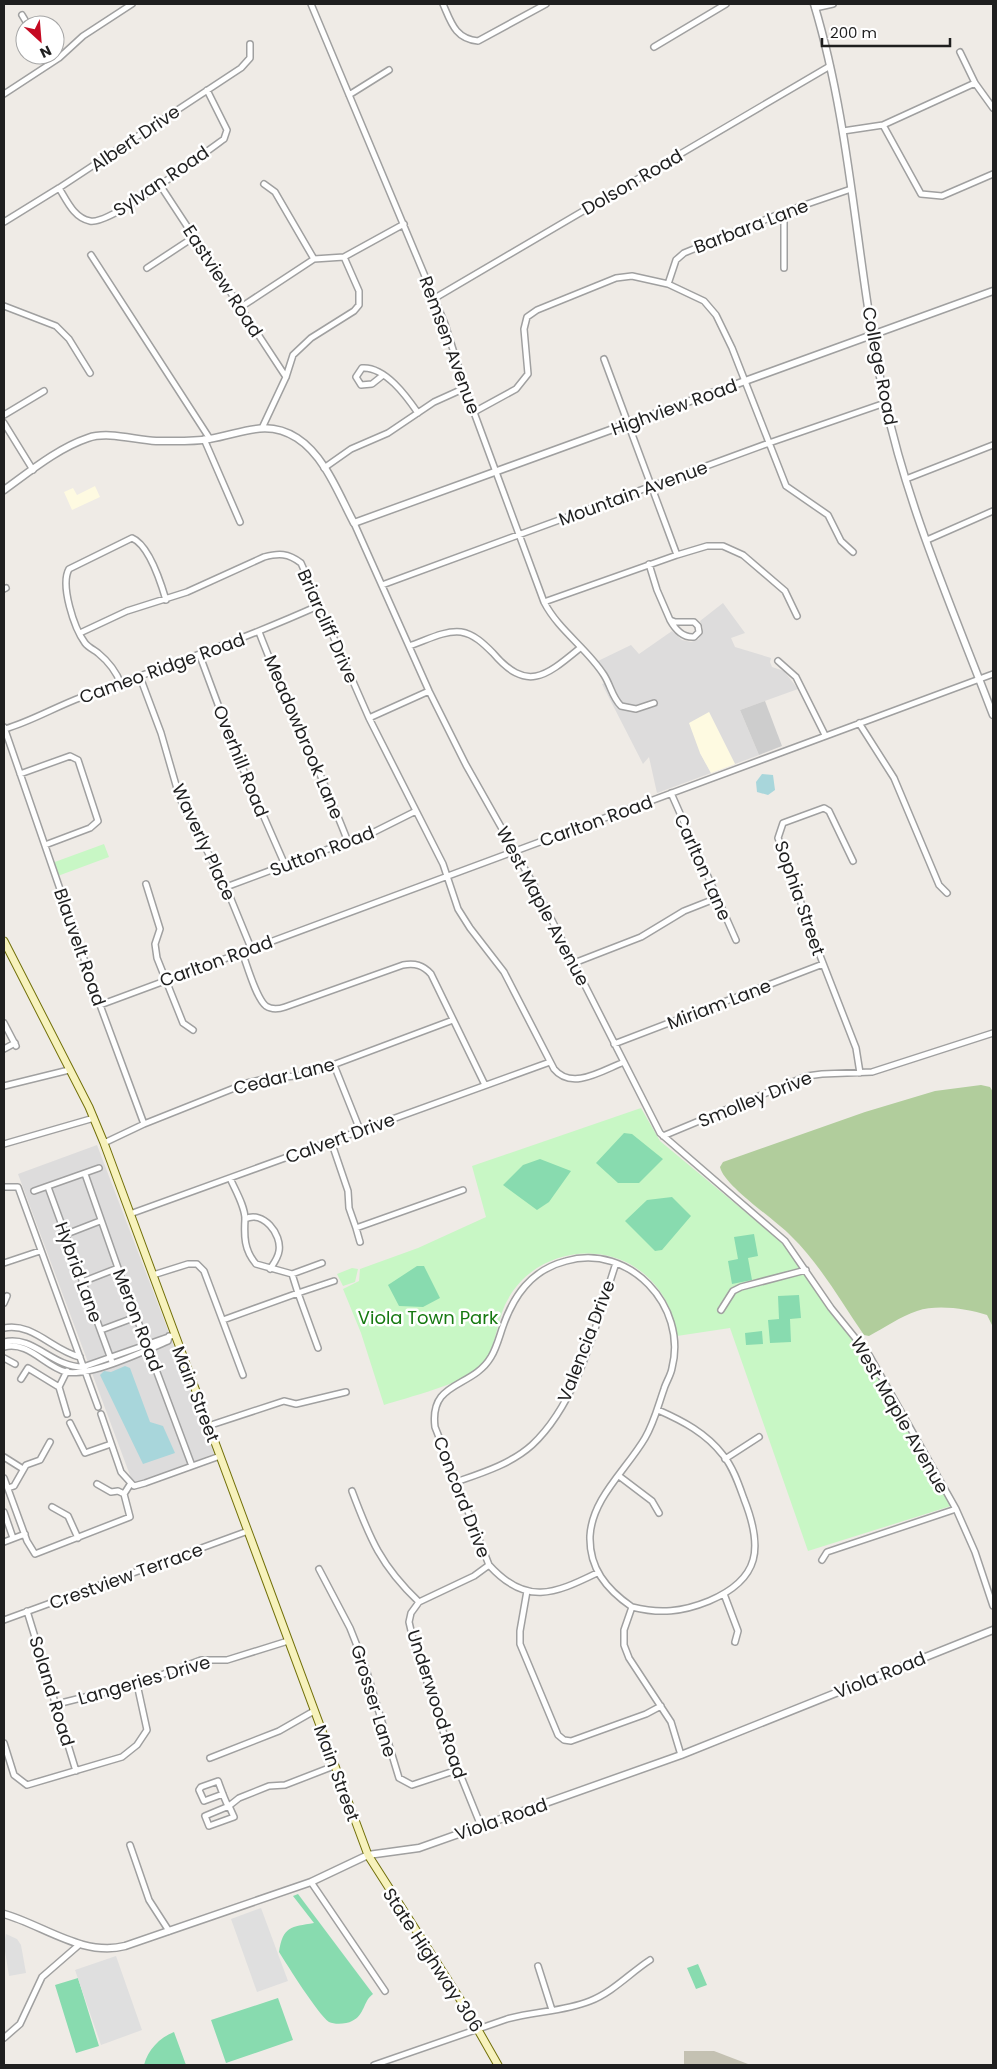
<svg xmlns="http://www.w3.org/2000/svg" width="997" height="2069" viewBox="0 0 997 2069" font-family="Poppins,sans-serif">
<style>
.residential{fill:#dddcdc}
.education{fill:#fefae1}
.religious{fill:#cdcdcd}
.construction{fill:#c4c1b2}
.forest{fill:#b1cd9c}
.park{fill:#c8f7c5}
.pitch{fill:#88dbaf}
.parking{fill:#dfdfdf}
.water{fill:#a8d6db}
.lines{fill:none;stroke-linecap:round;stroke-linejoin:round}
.minor-casing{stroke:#a0a0a0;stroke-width:8}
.tertiary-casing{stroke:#a0a0a0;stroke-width:9}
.secondary-casing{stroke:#72700a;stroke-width:9}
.minor{stroke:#fff;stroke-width:5}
.tertiary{stroke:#fff;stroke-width:6}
.secondary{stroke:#f7f2bc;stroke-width:7}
.labels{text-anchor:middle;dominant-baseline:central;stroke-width:5;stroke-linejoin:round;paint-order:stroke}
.street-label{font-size:18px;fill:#1f1f1f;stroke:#fff}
.park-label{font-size:18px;fill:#167911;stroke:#fff}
</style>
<rect width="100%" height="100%" fill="#efebe6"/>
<path class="residential" d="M723,603l22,30 -14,5 4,9 36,11 -1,4 2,5 12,4 14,18 -58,21 19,45 -24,9 -26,-52 -9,41 11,20 -54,20 -8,-36 -6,7 -41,-80 8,-3 -12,-20 33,-16 8,9 33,-23 10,9 9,2 8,-3 4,-11 -3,-7z
M97,1145l118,308 -81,33 -116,-312z"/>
<path class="education" d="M95,486l5,11 -28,13 -8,-18 9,-4 4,7z
M709,712l26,52 -24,9 -11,-20 -11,-30z"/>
<path class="religious" d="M765,701l17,45 -23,9 -19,-45z"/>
<path class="construction" d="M684,2051h30l34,13 -64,1z"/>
<path class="forest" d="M981,1085l9,2 3,5v235l-6,-12c-20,-6 -49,-11 -70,-4 -16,5 -33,17 -48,25l-5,-1c-23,-33 -44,-71 -73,-99 -15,-16 -67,-50 -71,-69l3,-5 142,-50 70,-21z"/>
<path class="park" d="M104,844l5,13 -54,20 -3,-14z
M641,1108l19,33 124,103 45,65 40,46 82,151 -143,45 -78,-223 -53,8c-4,-31 -21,-58 -49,-73 -44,-22 -99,-5 -121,38 -11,20 -11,51 -27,67 -16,15 -74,30 -96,37l-23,-72 -18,-44 16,-8 1,-12 58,-21 68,-31 -14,-51z
M352,1268l6,1 -3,13 -12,4 -6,-12z"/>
<path class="pitch" d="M624,1133l8,1 31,25 -24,24h-21l-22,-20z
M540,1159l31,12 -22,31 -12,8 -34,-25 20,-20z
M672,1197l19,19 -29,34 -7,1 -30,-30 22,-21z
M754,1234l4,22 -10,2 4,22 -20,4 -4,-23 10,-2 -4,-22z
M417,1266h7l16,32 -17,9 -24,-1 -11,-21z
M799,1295l2,23 -11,1 1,23 -21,1 -2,-23 11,-1 -1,-23z
M762,1331l1,13 -17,1 -1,-12z
M298,1894l75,100c-10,7 -8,21 -21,27 -5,3 -17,4 -23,1 -12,-9 -41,-56 -50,-70 4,-26 12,-25 35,-29l-21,-27z
M698,1964l9,21 -11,4 -9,-21z
M78,1978l21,68 -23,7 -21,-68z
M278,1998l15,42 -67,23 -15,-43z
M174,2032l12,33h-42c4,-15 15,-27 30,-33z"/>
<path class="parking" d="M261,1908l27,73 -31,11 -26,-73z
M6,1934l11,5 4,6 5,28 -17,3 -5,-31z
M116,1956l26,74 -41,15 -26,-75z"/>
<path class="water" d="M762,774l11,1 2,15 -7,5 -11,-3 -1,-10z
M125,1366l5,2 20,54 13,4 12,27 -32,11 -43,-89 4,-4 7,1z"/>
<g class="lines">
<g class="minor-casing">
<path id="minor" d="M311,4l134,320 20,64 79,214c15,29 43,46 60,73 7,11 8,22 17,31l15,3 18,-6
M443,4c8,18 12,35 35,37l68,-37
M815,8l18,-4
M22,15l6,10
M654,47l72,-43
M960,52l15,31 18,25
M47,55l4,8
M4,94l55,-36 24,-22 49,-32
M349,95l40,-25
M883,125l38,69 21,2 51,-22
M843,131l40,-6 92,-42
M264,184l11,8 39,67
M160,185l126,192
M59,188c8,13 15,30 31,33 20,5 113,-67 134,-82l3,-9 -20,-40
M784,212v56
M4,222l55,-34 182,-120 9,-10v-14
M91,255l119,184
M147,268l47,-31
M668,284l8,-24 8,-7 100,-41 67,-23
M435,298l395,-232
M4,306l52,20 13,13 21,34
M241,307l73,-48 30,-2 60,-33
M604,359l73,196
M382,376l-10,8 -11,1 -5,-8 6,-9c23,-2 45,29 56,45
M474,412l42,-23 12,-15 -4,-45 3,-12 10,-7 79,-32 16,-2 36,8 36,17 12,14 16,33 54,138 42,29 13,26 12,11
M4,415l40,-24
M4,423l29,47
M263,426l23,-49 7,-22 18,-17 43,-27 5,-6v-14l-15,-34
M204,439l36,83
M324,468l27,-19 37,-16 46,-31 31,-14
M906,479l87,-34
M354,523l75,168 37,74 69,122 125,246 125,108 46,67 38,47 87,154 19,43 18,54
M927,540l66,-29
M649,564l8,26 13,30 5,2h19l4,4 1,6 -5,5c-12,1 -19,-8 -24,-17
M382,585l387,-142 116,-40
M4,589l2,-1
M544,602l133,-47 30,-9h16l20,9 42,36 12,25
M259,632c27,71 62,139 89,210
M80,633l47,-22 60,-19 77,-35c15,-4 24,-4 37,6l68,155 74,146 15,45 12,19 34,44 50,97c18,22 49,1 70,-7
M409,646c16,-5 35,-16 52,-14 13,2 23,12 32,21 34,40 53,23 87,-5
M200,656l36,97 49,112
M778,661l18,16 29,58
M140,677l21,56 19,66 46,88 25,61
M121,684c-5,-13 -12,-22 -23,-31 -4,-3 -10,-6 -13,-10 -11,-15 -25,-58 -16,-74l63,-31c17,7 29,45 34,62
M369,718l60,-27
M859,723l35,55 45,107 8,8
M4,727l96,278 44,119 -40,19
M5,729c27,-8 50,-22 77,-32 80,-29 160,-57 238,-92
M20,774l50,-18 8,4 20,61 -8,7 -45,17
M671,793l65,147
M853,861l-24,-50 -5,-3 -41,15 -5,15 16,40 11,39 51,131 4,25
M146,884l14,45 -5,15 2,14 26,65 10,7
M226,887l148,-55 42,-21
M242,952c5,13 14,46 24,54 6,4 13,3 19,1l118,-42c12,-2 20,0 28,9l54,111
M574,963l67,-26 43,-26 33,-13
M100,1005l893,-331
M4,1023l12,23
M614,1044l209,-80
M4,1049l11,-6
M334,1065l26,65
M4,1086l65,-16
M144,1124l103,-41 17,-4 42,-4 147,-55
M663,1136l144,-60 15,-2 50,-2 121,-39
M331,1141l17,50 1,17 7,20 107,-38
M4,1144l90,-26
M85,1174l33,94 74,198
M230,1178c5,12 15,28 15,41 -1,17 -1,31 11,45l36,10 30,-11
M4,1187h14l80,220
M48,1187l64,175
M34,1191l65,-23
M130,1214l420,-152
M245,1219c18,-9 37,15 34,32 -1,7 -5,12 -9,18
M356,1228l4,14
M64,1235l36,-14
M4,1263l36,-12
M153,1275l35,-11h9l7,7 39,104
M82,1282l36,-14
M4,1303l3,-7
M721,1310l12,-19 8,-4 65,-17
M223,1320l75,-27 -6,-19
M4,1328c29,-6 49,23 76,29
M101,1330l35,-13
M4,1342c30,-7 47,25 79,25l91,-32
M4,1347c25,-6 40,19 62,25 23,5 79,-21 102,-31l1,-5
M318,1348l-20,-55 36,-12
M4,1358l11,6
M67,1371l-8,16 8,27
M21,1379l7,-11 31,19
M101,1414l20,58 10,11
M70,1423l15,30 26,-9
M208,1426l76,-25 12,3 50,-12
M4,1457l19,12
M725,1459l34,-22
M619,1476l33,25 7,12
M4,1478l23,63 8,13 95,-37 -6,-23 7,-11 3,3 11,-3 75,-27
M456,1482c26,-9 55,-18 76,-37 47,-44 64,-122 84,-182
M97,1484l14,8 7,-1 6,3
M8,1488l6,-2 12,-21 14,-5 10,-18
M352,1491c18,48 29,75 67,111
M52,1507l16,9 10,22
M4,1512l9,26
M4,1542l21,-8
M822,1560l5,-8 129,-43
M319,1569l31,59 15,38 34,112 13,7 45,-15
M597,1573c-43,21 -71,33 -108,-8l-54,-138c-6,-47 37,-38 56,-70 5,-8 8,-19 11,-28 11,-33 29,-59 64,-68 63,-18 122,45 106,107 -1,7 -6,14 -8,21 -6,17 -10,34 -19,49 -18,31 -53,60 -55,98 -1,32 16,53 42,71l-8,23v15l5,13 42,64 10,33
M527,1591l-7,40v13l38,91 6,5 7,1 75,-27 15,-8
M724,1594l14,37 -3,11
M632,1607c28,7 50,5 77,-6 52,-22 54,-54 35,-102 -5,-14 -11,-32 -21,-44 -17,-22 -40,-34 -65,-45
M27,1611l49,160
M4,1620l244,-89
M57,1704l80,-20 64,-24h26l61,-19
M4,1743l10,32 13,10 95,-28 15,-12 10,-15 -10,-46
M210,1758l69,-27 35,-20
M223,1794l-19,7 -5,-11 2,-3 17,-6c3,8 6,17 10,25
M229,1806l-24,10 4,10 25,-9 -5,-11 10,-8 30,-12 16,-1 49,-19
M481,1826l-36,-89 -32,-98 -4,-17 2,-9 8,-11 55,-26 15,-11
M130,1845l19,55 20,31
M311,1882l74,109
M538,1966l14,44
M4,2038l16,-14 22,-47 38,-33
M374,2065l133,-46c27,-8 56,-7 83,-18 23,-9 40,-28 60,-41"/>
</g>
<g class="tertiary-casing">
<path id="tertiary" d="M814,4c39,129 42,266 71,397 23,108 69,211 108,314
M4,490c25,-18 54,-42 84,-52 20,-7 47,2 68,3 18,0 36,1 53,-2 33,-5 57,-21 88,-1 28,18 42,57 57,85l639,-232
M4,1914c39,11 79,43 121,32l186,-64 57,-27 51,-7 262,-93 312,-125"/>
</g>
<g class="secondary-casing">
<path id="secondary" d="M4,941l85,166 15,36 264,712 97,152 33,58"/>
</g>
<use href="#minor" class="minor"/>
<use href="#tertiary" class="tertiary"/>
<use href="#secondary" class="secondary"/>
</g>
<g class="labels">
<g class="street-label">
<text transform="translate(135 138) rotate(-34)">Albert Drive</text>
<text transform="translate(161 181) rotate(-34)">Sylvan Road</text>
<text transform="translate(632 182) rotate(-30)">Dolson Road</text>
<text transform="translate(751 226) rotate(-21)">Barbara Lane</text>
<text transform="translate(223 281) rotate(57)">Eastview Road</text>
<text transform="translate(450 345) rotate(70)">Remsen Avenue</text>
<text transform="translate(880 366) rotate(79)">College Road</text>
<text transform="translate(674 407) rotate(-20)">Highview Road</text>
<text transform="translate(633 493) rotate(-20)">Mountain Avenue</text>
<text transform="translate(328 626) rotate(66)">Briarcliff Drive</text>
<text transform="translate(162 668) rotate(-20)">Cameo Ridge Road</text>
<text transform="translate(304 737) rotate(67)">Meadowbrook Lane</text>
<text transform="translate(241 761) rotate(68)">Overhill Road</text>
<text transform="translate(596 821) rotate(-20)">Carlton Road</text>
<text transform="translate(204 842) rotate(65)">Waverly Place</text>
<text transform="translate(322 851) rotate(-21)">Sutton Road</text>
<text transform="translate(703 867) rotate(66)">Carlton Lane</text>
<text transform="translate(800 898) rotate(71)">Sophia Street</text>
<text transform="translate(543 906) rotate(62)">West Maple Avenue</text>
<text transform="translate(80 947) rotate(71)">Blauvelt Road</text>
<text transform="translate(216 961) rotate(-20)">Carlton Road</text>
<text transform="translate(719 1004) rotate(-21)">Miriam Lane</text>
<text transform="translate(284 1076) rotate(-14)">Cedar Lane</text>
<text transform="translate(755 1099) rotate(-22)">Smolley Drive</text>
<text transform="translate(340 1138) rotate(-20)">Calvert Drive</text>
<text transform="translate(79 1272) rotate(70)">Hybrid Lane</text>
<text transform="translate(138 1320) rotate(69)">Meron Road</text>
<text transform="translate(586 1341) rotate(-69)">Valencia Drive</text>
<text transform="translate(196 1394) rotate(69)">Main Street</text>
<text transform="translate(900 1415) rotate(60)">West Maple Avenue</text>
<text transform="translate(462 1497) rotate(69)">Concord Drive</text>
<text transform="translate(126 1576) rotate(-20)">Crestview Terrace</text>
<text transform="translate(880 1675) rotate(-22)">Viola Road</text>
<text transform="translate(144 1680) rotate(-16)">Langeries Drive</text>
<text transform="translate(52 1691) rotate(73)">Soland Road</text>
<text transform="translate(374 1701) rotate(73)">Grosser Lane</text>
<text transform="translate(437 1704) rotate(72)">Underwood Road</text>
<text transform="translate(337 1773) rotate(70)">Main Street</text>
<text transform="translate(501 1819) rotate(-19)">Viola Road</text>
<text transform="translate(433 1960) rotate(57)">State Highway 306</text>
</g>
<g class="park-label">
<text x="428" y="1317">Viola Town Park</text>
</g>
</g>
<rect width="997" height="2069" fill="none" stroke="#1f1f1f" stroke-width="10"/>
<g transform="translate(40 40) rotate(154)"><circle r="24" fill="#ffffff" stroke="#a5a5a5"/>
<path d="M0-4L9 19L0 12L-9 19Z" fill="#c50a22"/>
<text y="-8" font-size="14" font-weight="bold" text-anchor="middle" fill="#1f1f1f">N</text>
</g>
<path d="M822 38v8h128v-8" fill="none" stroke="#1f1f1f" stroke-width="2.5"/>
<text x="830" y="38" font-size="15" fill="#1f1f1f" stroke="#ffffff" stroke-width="4" paint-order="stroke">200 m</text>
</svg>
